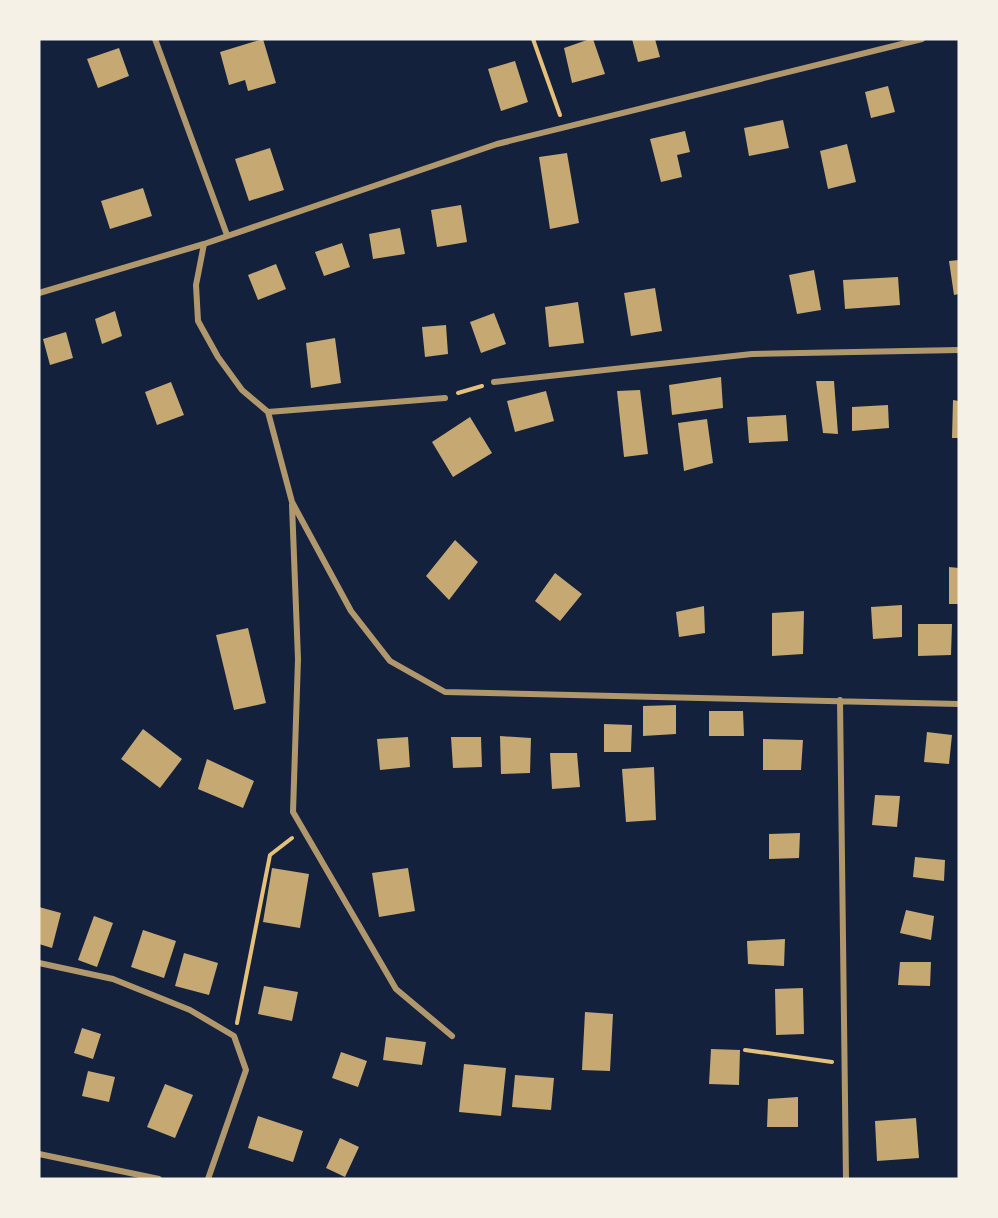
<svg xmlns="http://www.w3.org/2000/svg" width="998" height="1218" viewBox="0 0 998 1218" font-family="Lato,sans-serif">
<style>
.building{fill:#c6a872}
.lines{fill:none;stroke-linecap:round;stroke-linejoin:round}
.path{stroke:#e5c07b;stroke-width:4}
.minor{stroke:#b1986c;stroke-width:6}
</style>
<rect width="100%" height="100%" fill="#14213d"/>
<path class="building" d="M263,39l13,44 -28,8 -3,-11 -16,5 -9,-33z
M590,39h3l12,35 -33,9 -8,-35z
M632,39h23l5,18 -22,5z
M119,48l10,28 -31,12 -11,-29z
M515,61l13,41 -27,9 -13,-42z
M888,86l7,26 -24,6 -6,-26z
M783,120l6,28 -40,8 -5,-28z
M685,131l5,21 -13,3 5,22 -21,5 -11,-43z
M847,144l9,38 -28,7 -8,-38z
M270,148l14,42 -35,11 -14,-42z
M567,153l12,70 -29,6 -11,-72z
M143,188l9,28 -42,13 -9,-28z
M461,205l6,37 -30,5 -6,-37z
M400,228l5,26 -32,5 -4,-25z
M342,243l8,24 -26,9 -9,-24z
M959,260v34l-5,1 -5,-34z
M276,264l10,25 -28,11 -10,-25z
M814,270l7,40 -24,4 -8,-39z
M898,277l2,28 -55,4 -2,-29z
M655,288l7,43 -31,5 -7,-43z
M578,302l6,41 -35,4 -4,-40z
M115,311l7,25 -20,8 -7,-25z
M494,313l12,31 -25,9 -11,-31z
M446,325l2,29 -23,3 -3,-30z
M66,332l7,26 -23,7 -7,-26z
M335,338l6,45 -30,5 -5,-45z
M721,377l2,31 -51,7 -3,-30z
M816,381h18l4,53 -15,-1z
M171,382l13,33 -27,10 -12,-33z
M640,390l8,64 -24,3 -7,-66z
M546,391l8,30 -39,11 -8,-31z
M953,400l6,1v37h-7z
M888,405l1,23 -37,3v-24z
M786,415l2,26 -39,2 -2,-26z
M470,417l22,36 -39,24 -21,-35z
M707,419l6,44 -29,8 -6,-48z
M455,540l23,22 -29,38 -23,-24z
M949,567l10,1v36h-10z
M555,573l27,21 -22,27 -25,-20z
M902,605v32l-29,2 -2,-32z
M704,606l1,27 -26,4 -3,-25z
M804,611l-1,43 -31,2v-43z
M918,624h34l-1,31 -33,1z
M248,628l18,75 -32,7 -18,-75z
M676,705v29l-33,2v-30z
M709,711h34l1,25h-35z
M604,724l28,1 -1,27h-27z
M143,729l39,30 -22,29 -39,-29z
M927,732l25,3 -3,29 -25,-2z
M500,736l31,2 -1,35 -29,1z
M408,737l2,30 -30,3 -3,-31z
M451,737h30l1,30 -29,1z
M763,739l40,1 -2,30h-38z
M550,753h27l3,34 -28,2z
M207,759l47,22 -11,27 -45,-19z
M654,767l2,53 -30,2 -4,-53z
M875,795l25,1 -3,31 -25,-2z
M800,833l-1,25 -30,1v-25z
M915,857l30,3 -1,21 -31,-4z
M272,868l37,6 -9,54 -37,-6z
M408,868l7,43 -36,6 -7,-44z
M39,907l22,6 -9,35 -13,-4z
M906,910l28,6 -3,24 -31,-7z
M94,916l19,7 -16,44 -19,-7z
M143,930l33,11 -12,37 -33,-11z
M785,939l-1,27 -36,-2 -1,-23z
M184,953l34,10 -9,32 -34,-9z
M900,962h31l-1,24 -32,-1z
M264,986l34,6 -6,29 -34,-7z
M803,988l1,46 -28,1 -1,-46z
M585,1012l28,2 -3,57 -28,-1z
M82,1028l19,6 -8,25 -19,-6z
M386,1037l40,5 -4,23 -39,-5z
M711,1049l29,1 -1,35 -30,-1z
M341,1052l26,9 -9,26 -26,-9z
M464,1064l42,4 -5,48 -42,-4z
M88,1071l27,6 -6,25 -27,-6z
M515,1075l39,3 -3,32 -39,-3z
M165,1084l28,11 -18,43 -28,-11z
M798,1097v30h-31l1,-28z
M258,1116l45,15 -10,31 -45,-14z
M916,1118l3,40 -42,3 -2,-40z
M340,1138l19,9 -14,30 -19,-9z"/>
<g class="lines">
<path class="path" d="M533,39l27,76
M458,393l24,-7
M237,1023l33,-168 22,-17
M745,1050l87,12"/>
<path class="minor" d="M155,39l72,196
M204,244l-8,41 2,36 20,36 24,33 26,22 24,90 59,109 39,50 55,31 514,12
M39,293l165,-49 293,-100 425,-105
M494,382l258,-28 207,-4
M268,412l177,-14
M292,505l6,154 -5,153 103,177 56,47
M840,700l6,479
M39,963l74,16 77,31 44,26 12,34 -38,109
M39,1154l120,25"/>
</g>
<rect width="998" height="1218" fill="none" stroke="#f6f1e7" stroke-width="81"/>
</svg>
